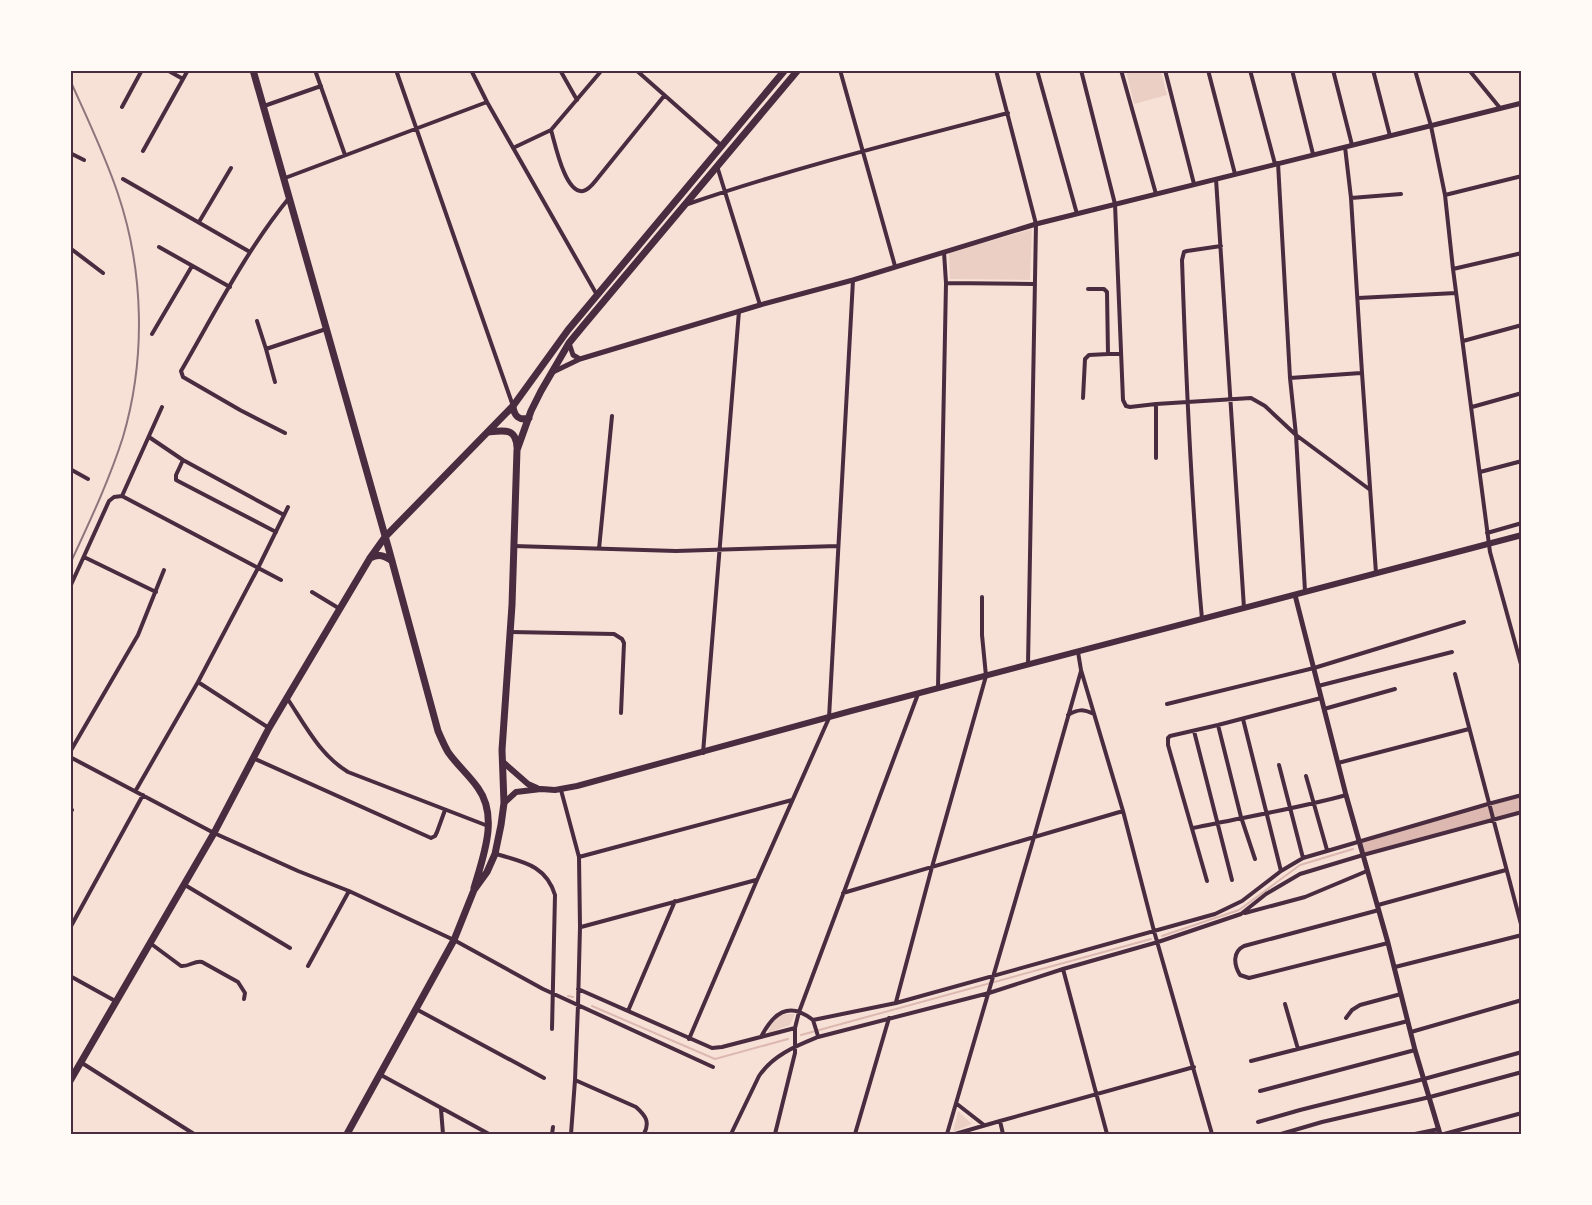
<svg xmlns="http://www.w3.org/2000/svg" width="1592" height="1205" viewBox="0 0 1592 1205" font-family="Roboto,sans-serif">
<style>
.green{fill:#ebcfc5}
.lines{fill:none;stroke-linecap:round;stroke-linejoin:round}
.stream{stroke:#dcb8b0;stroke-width:2}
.river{stroke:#dcb8b0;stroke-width:14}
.minor{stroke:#4a2c40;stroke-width:4}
.tertiary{stroke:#4a2c40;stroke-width:5}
.secondary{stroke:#4a2c40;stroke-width:6}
.primary{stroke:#4a2c40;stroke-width:7}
.rail{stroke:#8f747c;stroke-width:2}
.neatline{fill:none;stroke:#4a2c40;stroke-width:2}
</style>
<rect width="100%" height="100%" fill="#f7e1d7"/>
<path class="green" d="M1126,71h35l6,24 -33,9z
M1032,229l-2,51 -80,-1 -1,-26z
M785,1014h10l-5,11 -22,8c3,-10 8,-16 17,-19z
M958,1111l14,13 -19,8z"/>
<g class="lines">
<path class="stream" d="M1162,936l77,-26 61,-45 53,-16
M568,996l5,1
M592,1006l123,53 73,-20
M801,1035l350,-96"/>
<path class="river" d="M1365,846l157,-42"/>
<path class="minor" d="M167,70l16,9
M315,70l30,85
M396,70l117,336
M471,70l16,32 110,193
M560,70l17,30
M636,70l86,76
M840,70l55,196
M996,70l40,154 -8,441
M1037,70l40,144
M1081,70l34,134 8,196 3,6 4,1 26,-3v54
M1121,70l35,124
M1165,70l29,114
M1208,70l27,104
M1250,70l25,94
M1292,70l21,84
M1333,70l19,75
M1373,70l17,66
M1415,70l16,56 14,69 8,74 37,283 32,116
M1469,70l31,38
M264,106l57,-20
M122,107l20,-37
M551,130c4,13 14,64 32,61 6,-1 10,-7 14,-12l67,-83
M1345,147l6,51 11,175 14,200
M513,148l38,-18 51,-60
M143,151l45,-81
M70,153l14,7
M1278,163l12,215 6,57 9,156
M717,166l43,139
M285,178l202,-76
M123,179l127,73
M1216,179l28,429
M1445,195l77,-19
M1351,198l50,-4
M688,204c105,-36 213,-63 320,-91
M199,222l32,-54
M159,247l71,40
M70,248l33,25
M1453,269l69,-16
M946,283l88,1
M1088,289h16l3,3 1,62h13
M1358,298l98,-5
M257,321l9,28 60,-20
M152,334l40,-68
M1463,341l59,-16
M266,349l9,33
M1290,378l71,-5
M1083,398l2,-39 4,-4 19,-1
M1156,404l95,-6 14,8 31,29 73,54
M1472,407l50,-14
M285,433l-45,-23 -57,-33 -2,-6c33,-57 66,-122 108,-173
M149,437l34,23 101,55
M183,460l-7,15v5l100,52
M70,469l18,10
M1480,472l42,-11
M122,496l159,84
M122,496l40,-89
M1487,533l35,-10
M514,546l162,5 162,-5
M599,549l13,-133
M84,557l72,35
M70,587l39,-86 5,-4 8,-1
M312,592l28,17
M1202,619c-11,-119 -16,-239 -20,-359l2,-8 3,-1 34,-5
M511,632l103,2 8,5 2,4 -3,70
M1078,652l3,18 42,141 31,120 58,203
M1455,674l67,254
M198,682l71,46
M1318,686l134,-34
M938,688l8,-405 -2,-31
M287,698c18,27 33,57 61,74l140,54
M1167,704l147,-36 150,-46
M1324,709l71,-20
M1068,715c10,-6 15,-6 26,-1
M1243,719l38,152
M1218,725l23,92 14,42
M1194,731l38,149
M70,752l68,-117 26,-65
M703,753l36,-442
M70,757l144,76 84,38 51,20 105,49 89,49 170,78
M253,758l178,80 4,-2 2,-4 8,-22
M1338,763l131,-34
M1279,765l24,93
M1306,776l21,74
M136,790l62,-108 60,-114 30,-61
M561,790l18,67 1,70 -2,78 -3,75 -4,54
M70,813l2,-3
M1193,828c51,-11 103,-19 153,-33
M496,854c27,8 50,11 59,41l-3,134
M579,857l213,-57
M1207,881l-39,-136v-7l2,-2 48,-11 103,-27
M185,885l105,63
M843,893l280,-82
M1378,905l128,-35
M1379,910l-135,36c-12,6 -10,19 -4,29l9,3 139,-35
M1245,913l60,-16 62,-26
M581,927l175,-47
M70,928l73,-133
M150,943l31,23c8,1 14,-6 21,-4l36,20 7,11 -1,6
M308,966l41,-75
M1395,967l127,-32
M1063,969l44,165
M70,976l47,26
M578,989l134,59 10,-1 73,-19
M896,1002l36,-135 54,-191 -4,-41v-38
M1285,1004l13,45
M416,1009l128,69
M628,1011l47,-110
M1346,1018l6,-8 8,-5 41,-11
M813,1020l83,-17 319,-89 27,-13 39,-30 22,-13 185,-54 34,-9
M813,1020l5,16
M1411,1032l111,-32
M761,1037c12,-23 27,-37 52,-17
M689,1039l68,-159 72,-162 24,-438
M1251,1061l157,-40
M82,1063l112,71
M381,1075l108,59
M575,1080l61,27c10,9 14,15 8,27
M1260,1091l155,-41
M957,1104l27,21
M441,1109l2,25
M1000,1121l3,13
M1258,1122l42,-12 124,-31 98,-27
M552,1134l1,-7
M731,1134l28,-58c14,-21 37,-30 59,-39l171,-44 74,-24 95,-27 83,-28 25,-20 34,-20 63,-19 159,-43
M775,1134l20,-81v-25l4,-16 119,-318
M855,1134l34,-116
M947,1134l87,-297 47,-166
M955,1134l45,-13 194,-54
M1281,1134l41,-12 108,-25 92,-25
M1415,1134l24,-5
M1444,1134l78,-21"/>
<path class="tertiary" d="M569,343l4,12 7,4
M553,372l27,-13 180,-54 93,-25 183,-56 486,-121
M1295,595l51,200 42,148 27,107 25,84"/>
<path class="secondary" d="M503,762l25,22 9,4
M504,803l12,-11 25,-3 14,1 22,-4 274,-75 671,-176"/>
<path class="primary" d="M253,70l136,480 49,181c3,7 6,14 10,21 9,13 21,23 30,36 21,29 5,69 -4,100
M513,406c1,10 6,15 16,12
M489,432c15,-2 27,-4 28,15
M370,558c9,-4 14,-3 22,3
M70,1081l144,-248 55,-105 101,-170 15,-21 128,-131 55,-76 217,-260
M347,1134l107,-194 20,-50 13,-18 8,-18 6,-29 3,-22 -2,-53 10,-145 5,-155 14,-39 10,-20 28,-48 14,-17 215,-256"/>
<path class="rail" d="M70,80c17,38 35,75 48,114 26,77 28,165 5,243 -14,44 -34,86 -53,127"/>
</g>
<rect width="1592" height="1205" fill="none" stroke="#fffaf5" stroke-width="144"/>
<rect x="72" y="72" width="1448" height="1061" class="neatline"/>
</svg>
